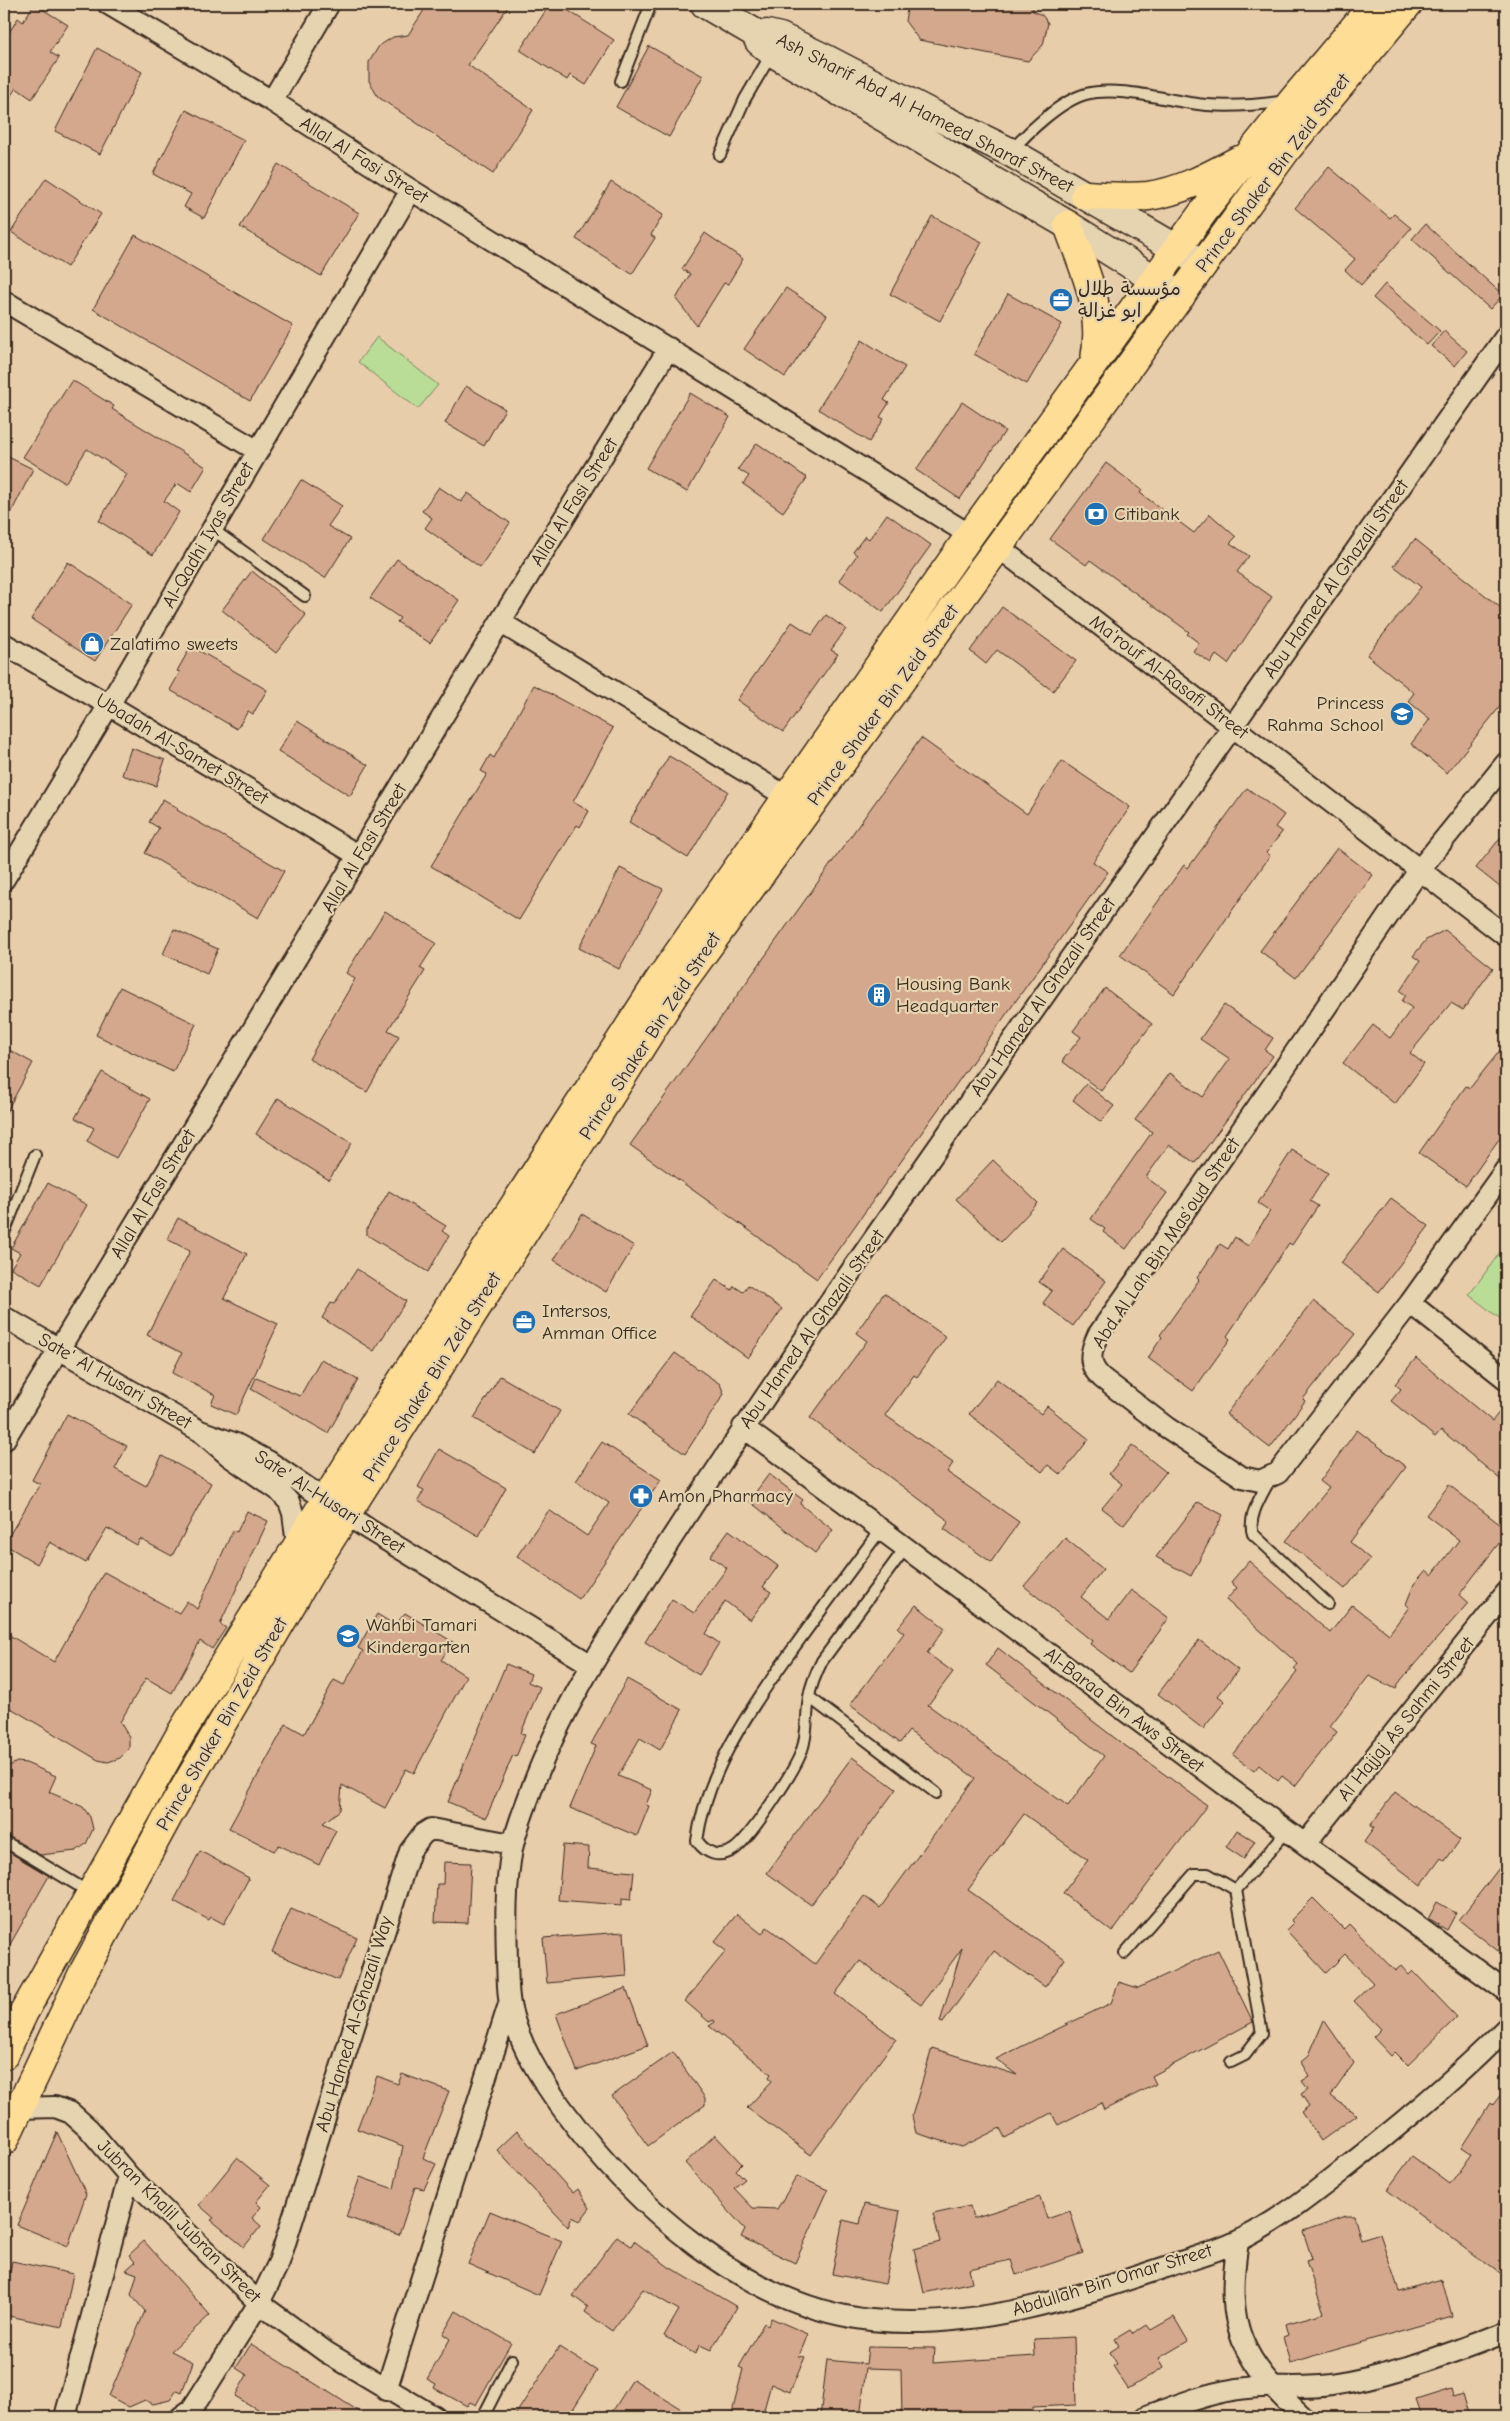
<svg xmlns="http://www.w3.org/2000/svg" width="1510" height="2421" viewBox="0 0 1510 2421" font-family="'Comic Neue','Playpen Sans Arabic',sans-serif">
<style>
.green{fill:#b9dd97;stroke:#7a845a}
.building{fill:#d4a88c;stroke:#3b2a1e}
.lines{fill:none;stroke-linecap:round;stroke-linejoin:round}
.lane-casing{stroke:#3b2a1e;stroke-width:14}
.street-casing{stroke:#3b2a1e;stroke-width:24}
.secondary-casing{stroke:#3b2a1e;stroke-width:31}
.primary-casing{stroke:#3b2a1e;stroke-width:31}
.lane{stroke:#e6d4b1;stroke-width:10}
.street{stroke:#e6d4b1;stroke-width:20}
.secondary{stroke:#e6d4b1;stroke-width:28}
.primary{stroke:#fedd96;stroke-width:28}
.labels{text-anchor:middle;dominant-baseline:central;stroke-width:4.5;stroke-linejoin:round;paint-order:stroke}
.street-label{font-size:19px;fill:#3b2a1e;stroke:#e6d4b1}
.poi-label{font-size:19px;fill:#3b2a1e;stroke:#e6d4b1;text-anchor:start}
</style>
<rect width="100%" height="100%" fill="#e8cdab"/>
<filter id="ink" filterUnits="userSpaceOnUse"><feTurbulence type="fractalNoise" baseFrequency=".02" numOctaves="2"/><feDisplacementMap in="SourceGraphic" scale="10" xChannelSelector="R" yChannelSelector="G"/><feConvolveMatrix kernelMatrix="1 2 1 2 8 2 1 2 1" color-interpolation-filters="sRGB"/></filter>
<g filter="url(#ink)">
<path class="green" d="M377,337l61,48 -20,24 -60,-47z
M1506,1244v79l-37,-28z"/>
<path class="building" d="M34,4l34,21 -18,27 9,6 -27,41 -16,-11 -12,18v-65l14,-23 5,4z
M428,4h82l-42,61 65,45 -40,64 -115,-77 -9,-16v-19l10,-16 14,-9 15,-2z
M550,4h8l56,36 -28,45 -16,-10 -3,5 -47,-30z
M908,4h125v7l9,4 6,8 -5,22 -15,16 -109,-21 -14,-19z
M649,46l54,30 -34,61 -53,-30z
M97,48l45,24 -42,82 -45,-23z
M186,110l58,30 -40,78 -20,-11 7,-13 -38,-20z
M278,164l81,49 -38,63 -81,-49z
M1329,167l61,51 4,-4 17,14 -50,57 -16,-15 10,-11 -60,-51z
M46,178l55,36 -34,53 -56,-35z
M611,182l52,33 -12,20 4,3 -23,36 -56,-35z
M932,216l50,26 -42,79 -50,-27z
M1425,224l78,71 -13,14 -78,-70z
M705,233l38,26 -15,25 -4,-1 -27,43 -21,-27 14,-25 -8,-5z
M135,235l158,91 -43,75 -157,-92z
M1385,284l55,47 -13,14 -54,-47z
M786,288l41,27 -42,62 -41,-28z
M1008,294l54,30 -35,60 -53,-30z
M1444,331l23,20 -12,15 -24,-20z
M862,340l43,27 -21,33 5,3 -9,14 4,2 -15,23 -51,-33z
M72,380l42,26 -2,3 94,58 -15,25 -14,-9 -13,18 15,11 -26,43 -54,-34 28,-47 -40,-25 -22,34 -42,-26z
M466,386l39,23 -21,37 -39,-23z
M690,393l40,24 -43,75 -41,-24z
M962,402l43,29 -45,68 -44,-29z
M757,443l50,35 -24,34 -40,-28 6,-8 -11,-7z
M4,455l29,14 -29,58z
M1106,463l36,27 -2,3 54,40 16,-19 26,23 -6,6 19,13 -12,16 35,25 -44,67 -12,-9 -5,8 -18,-12 6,-8 -12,-9 2,-2 -99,-72 -4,5 -36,-26z
M301,480l41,26 -14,20 22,13 -25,39 -61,-39z
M439,487l22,15 7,-9 42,30 -30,44 -55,-39 7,-10 -10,-7z
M887,514l44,31 -48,67 -44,-32 18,-25 -4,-3 12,-16 4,3z
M1415,539l91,73v87l-59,74 -36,-29 19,-25 -22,-18 6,-8 -47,-38 54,-68 -27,-21z
M397,559l62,41 -29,43 -33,-21 3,-4 -30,-20z
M68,562l64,42 -37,57 -64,-42z
M252,571l54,44 -30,38 -54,-43z
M1002,607l74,54 -23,30 -56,-41 -11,14 -16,-13z
M826,615l20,14 -15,21 7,4 -55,78 -46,-32 55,-78 20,13z
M191,646l76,44 -14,24 -5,-3 -11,18 -67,-39 10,-18 -3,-1z
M534,685l79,43 -40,74 16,9 -9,16 -3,-2 -58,95 -88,-54 56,-92 -6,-3 9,-16 4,3z
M297,721l71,44 -18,31 -72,-45z
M921,738l106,76 35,-53 68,46 -37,55 15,10 -291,407 -187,-134z
M131,748l34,12 -9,26 -34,-11z
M669,756l59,35 -40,67 -59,-36z
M1247,788l37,27 -9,12 7,5 -16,21 4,3 -96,138 -54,-39 64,-90 4,3z
M163,799l15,9 -1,2 107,61 -26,47 -113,-65 14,-25 -10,-6z
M1506,831v61l-30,-24z
M1337,848l36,27 -77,103 -36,-27z
M620,868l43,21 -44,80 -40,-21z
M385,911l51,32 -16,25 5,3 -37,59 11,6 -32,56 -58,-33 46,-80 -9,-6z
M174,929l44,20 -11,25 -44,-20z
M1445,930l48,38 -30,42 -12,-7 -41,50 14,11 -29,40 -52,-41 30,-38 17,13 22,-30 -10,-7 4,-6 -6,-4 20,-30 -7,-5 13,-16z
M120,987l76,37 -23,48 -77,-37z
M1105,988l47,36 -51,67 -39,-30 19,-24 -8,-6z
M1224,1005l49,33 -8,12 8,6 -78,107 -26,-18 -23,32 21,16 -41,56 -23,-17 2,-3 -14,-10 61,-87 -17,-12 35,-47 33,24 27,-38 -30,-20z
M1506,1043v86l-40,57 -47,-33 47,-67 4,2z
M4,1047l29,16 -29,53z
M102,1072l48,27 -34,59 -29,-17 7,-13 -19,-10z
M1086,1084l28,22 -13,16 -28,-22z
M278,1098l74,45 -23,37 -73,-46z
M1292,1150l36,23 -18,28 8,5 -26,39 -3,-2 -62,93 3,3 -37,52 -45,-33 14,-21 -2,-2 39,-55 -2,-2 23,-34 8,5 7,-12 13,9 22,-35 -12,-8z
M993,1160l45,43 -37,39 -45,-43z
M48,1183l39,22 -46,80 -30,-17 9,-15 -9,-5z
M389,1191l57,35 -4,5 7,5 -21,36 -61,-37v-7z
M1391,1198l38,28 -50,66 -38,-29z
M582,1214l52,32 -28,46 -52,-32z
M178,1218l69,36 -23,44 54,26 -42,91 -25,-11 4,-9 -43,-22 10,-20 -35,-18 43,-84 -23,-12z
M1063,1249l43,32 -33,45 -30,-23 9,-12 -13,-9z
M357,1269l49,32 -32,50 -52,-33 9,-15 3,1z
M716,1280l16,10 2,-4 9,6 5,-7 34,24 -34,49 -58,-42z
M884,1293l62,44 -29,40 -3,-2 -29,40 68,48 -6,9 72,50 -28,40 -47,-33 5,-8 -139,-103 57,-77 -11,-8z
M1313,1301l42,33 -52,65 2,2 -35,47 -44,-34z
M675,1353l45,31 4,10 -39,60 -56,-40z
M1416,1358l76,63 14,-17v80l-65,-54 -6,7 -44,-36 10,-12 -6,-5z
M321,1359l37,21 -30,53 -77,-44 5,-11 44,18z
M500,1376l60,35 -25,43 -61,-36z
M997,1379l44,35 6,-8 42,33 -28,36 -13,-10 -6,7 -73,-58z
M67,1414l60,32 -12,23 31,17 16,-30 49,27 -39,73 -32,-17 -3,6 -30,-17 -21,35 -36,-21 -13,22 -33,-20 36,-60 -8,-4z
M1357,1430l49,37 -56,75 20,17 -25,30 -59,-48 43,-53 -9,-7z
M602,1442l59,38 -82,119 -62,-43 32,-46 38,26 22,-33 -33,-22z
M1132,1445l34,27 -42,53 -22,-17 20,-24 -13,-10z
M439,1449l67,39 -27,48 -61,-35 6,-11 -6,-3z
M769,1474l34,26 -3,4 33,26 -18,23 -66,-52z
M1449,1485l57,44v5l-47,61 9,8 -67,77 -5,9 -27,-13 -39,50 7,6 -42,54 -13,-10 -4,5 -19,-16 -5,6 -21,-16 64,-83 -3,-3 4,-5 -72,-64 11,-12 -6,-6 18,-21 81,72 22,-28 37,29 20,-27 -3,-3 8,-20 12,-14 6,5 27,-35 -33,-25z
M1198,1502l25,13 -32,61 -35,-19z
M247,1511l21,10 -48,103 6,4 -14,21 -12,-8 -28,52 -26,-15 -26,44 9,15v12l-9,9 -12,4 -10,-2 -94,-56v-72l50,30 50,-90 75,41 8,-12 10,8 36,-79 4,2z
M729,1530l49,36 -15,21 8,5 -21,28 -25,-19 -19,33 13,9 -20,32 -54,-33 27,-43 22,14 33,-45 -17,-12z
M1065,1538l38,31 -22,28 28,22 22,-29 38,28 -40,55 -39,-29 2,-3 -68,-55z
M916,1605l29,23 -18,25 26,19 -25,33 140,101 36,-50 -118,-91 12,-17 118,91 91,66 -95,127 -49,-39 25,-33 -64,-46 -56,76 97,69 -20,28 -51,-36 -51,72 -3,-1 22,-74 -41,57 -61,-44 -25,33 61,45 -85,116 -64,-47 25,-27 -3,-4 2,-3 -62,-48 6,-4 -1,-2 -5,2 -24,-21 41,-50 -12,-9 23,-28 25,20 5,-7 48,37 49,-68 16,12 95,-130 -66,-47 -9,12 -50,-38 54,-72 -6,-5z
M405,1613l48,29 -12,18 25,16 -52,97 -8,-4 -21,39 -43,-23 -2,25 -17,13 13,7 -17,35 -40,-20 -5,6 -45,-23 57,-104 18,10 30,-54 10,5 19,-34 -5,-3 19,-34 18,11z
M1199,1640l39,30 -20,26 7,5 -22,28 -45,-35z
M506,1664l25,10 -3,8 12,5 -19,46 4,2 -9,22 -3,-2 -27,63 -38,-16z
M627,1679l55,31 -22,40 -20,-12 -22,38 34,14 -6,15 3,1 -12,30 -67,-28 26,-62 -5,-2z
M852,1757l44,32 -85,116 -44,-32z
M17,1762l9,1 30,13 -7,16 34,15 7,10 3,12 -7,15 -10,7 -36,4 -36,-21v-59l3,-8z
M1395,1792l65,48 -15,21 -4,-3 -20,27 -57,-43 10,-14 -4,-2z
M1237,1830l18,11 -11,18 -18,-12z
M563,1845l26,2 -1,21 46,4 -3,27 -9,-1v7l-64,-5z
M4,1849l45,27 -45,79z
M200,1851l49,27 -25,46 -13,-7 -2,3 -35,-19z
M1506,1859v81l-8,11 -39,-31z
M444,1862l27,1 -3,60 -33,-1 2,-38h6z
M1313,1898l31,31 5,-5 46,47 6,-5 8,9 4,-4 44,46 -49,48 -13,-13 -4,4 -18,-19 8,-8 -27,-28 19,-18 -28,-29 -19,19 -40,-43 7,-7 -2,-3z
M1437,1902l19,11 -9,17 -19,-11z
M291,1909l66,29 -19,42 -66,-28z
M624,1932l3,44 -80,7 -4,-45z
M1218,1950l35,72 -101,54 4,8 -52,26 -3,-7 -43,22 -7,-12 -46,25 -5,-10 -38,19 -46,-14 -4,-17 20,-68 85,27 -21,-16 115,-56 8,-21 19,6z
M626,1988l22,57 -71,26 -21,-57z
M1324,2020l30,43 -23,33 26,19 -36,26 -20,-29 8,-6 -8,-12 7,-5 -6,-8 7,-4 -8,-15 8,-7z
M673,2052l32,46v7l-57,41 -36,-50z
M402,2074l47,17 -26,67 13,6 -12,25 -9,-2 -16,48 -53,-18 14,-40 34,12 9,-43 -46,-17 20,-53 21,8z
M1506,2088v190l-119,-88 25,-34 38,28 21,-30 -9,-6 28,-44 2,2z
M517,2131l56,62 5,-4 12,19 -10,13 -8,-4 -4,10 -71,-77z
M57,2132l29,62 -18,52 -51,-21z
M715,2135l27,29 -6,6 9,9 -11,9 19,20 24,1 20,-33 31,14 -33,73 -54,-26 4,-8 -60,-66z
M237,2158l33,27 -14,17 5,5 -9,11 9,8 -17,21 -33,-27 3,-2 -15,-13z
M1040,2197l7,22 23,-8 13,42 -67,22 -5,-15 -42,9 3,13 -48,11 -10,-44 26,-7 -7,-28 37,-8 3,12z
M864,2204l36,7 -15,73 -53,-10 11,-54 17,4z
M490,2211l72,30 -23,54 -71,-31z
M1346,2216h8l7,24 19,-6 19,57 43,-12 10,37 -162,47 -7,-26 5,-2 -3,-11 39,-11 -18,-52 6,-2 -9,-28z
M617,2236l14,10 3,-5 35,26 68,40 -26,43 -11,-5 -5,9 -31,-18 15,-26 -36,-21 -31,42 -27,-19 3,-5 -15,-11z
M144,2241l66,74 -39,36 22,11 -11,30 -5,-2 -7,10 -17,4 -8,-4 -16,7 -20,-11 36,-85 -14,-16 6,-21 -11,-4 9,-8 -6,-7z
M12,2261l61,13 -11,53 -58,-12v-16z
M456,2311l55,32 -35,62 -6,-3 -3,4 -33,-18 2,-4 -9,-5 23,-40 -7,-5z
M1174,2317l14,24 -29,17 5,9 -36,22 -15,-23 4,-2 -7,-12 9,-6 -4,-7 15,-9 3,4 14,-9 4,5z
M771,2318l37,16 -9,22 6,1 -15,35 -19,-8 -9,33h-31l12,-48 -4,-2 25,-44 4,2z
M1074,2337l2,68 -43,2v10h-131l-1,-48 -35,-1 -6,49h-40l7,-57 39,4 2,-17 66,1 -1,15 102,-7 -1,-17z
M251,2344l76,47 41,26h-98l-35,-21 12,-21 -11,-7z
M559,2347l38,24 -29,46h-54z
M633,2379l61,38h-85z
M1451,2389l2,7 9,-3 7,24h-47l-6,-17z"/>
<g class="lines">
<g class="lane-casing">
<path id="lane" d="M621,81l30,-77
M1011,151c17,-19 49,-50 75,-57 33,-9 86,8 121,11 28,2 52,0 80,-4
M720,155l25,-56 27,-46
M212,529l93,67
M4,1233l31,-78
M1270,1479c-8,16 -23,37 -17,55l75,70
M882,1528c-32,43 -64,86 -95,129 -39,55 -81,116 -90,184 9,12 21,18 36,9 16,-10 63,-81 69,-100 6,-17 4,-36 7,-53 2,-13 7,-24 13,-36l84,-114
M809,1697l127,96
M4,1841l85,51
M1125,1953l69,-79h14l28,16 51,-59
M1231,2062l14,-7 17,-22 -26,-143
M483,2417l29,-57"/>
</g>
<g class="street-casing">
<path id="street" d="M108,4l164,97 139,89 559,345
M272,101l57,-97
M4,301l254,150
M1506,336c-218,311 -436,623 -654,934 -67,97 -133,194 -197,294 -46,72 -93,143 -123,224 -7,20 -16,41 -20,61 -7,37 -6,75 -5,112 1,16 0,33 4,48 9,37 29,69 51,99 71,97 185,199 309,212 102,11 202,-22 298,-54 24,-9 52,-15 75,-28 43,-22 80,-53 118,-83 50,-40 99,-81 144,-127
M998,547l508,389
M500,622l297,181
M4,644l105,61 250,151
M1506,763l-86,106 -147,216 -175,250c-8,17 -11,30 4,43l64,49 76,50 18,4 18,-8 132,-170 96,-134
M4,879l105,-174 302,-515
M1410,1303l96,76
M4,1317l196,114 29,25 49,34 11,12 4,11 4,32
M743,1427l544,404 219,160
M200,1431l36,13 32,17 100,68 222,135
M4,1440l496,-818 169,-274
M1305,1844l201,-251
M20,2108l35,-1 16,6 18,16 40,47 130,127 67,49 109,65
M1238,2242c-14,85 4,118 65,175
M386,2390l123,-386
M65,2417l64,-241
M181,2417l11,-8 9,-14 58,-92 20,-41 131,-411 13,-17 8,-5 81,15
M1145,2417c33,-12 66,-26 102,-29 28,-3 56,1 84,-3 55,-8 123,-32 175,-53"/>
</g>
<g class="secondary-casing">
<path id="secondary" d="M705,4l50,29 4,8 13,11 296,173 113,71
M767,34l13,3 46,22 102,53 82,40 193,112"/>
</g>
<g class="primary-casing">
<path id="primary" d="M1085,195c21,1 42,3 63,1 32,-4 63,-21 91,-36
M1068,225c17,48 36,82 27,135
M4,2055l19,-41 158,-281 172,-277 307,-477 310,-444 234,-324 89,-111 81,-96
M4,2141l79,-168 84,-155 148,-254 363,-576 609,-839 121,-145"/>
</g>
<use href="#lane" class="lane"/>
<use href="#street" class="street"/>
<use href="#secondary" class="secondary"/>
<use href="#primary" class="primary"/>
</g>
</g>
<defs>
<g id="office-disc" transform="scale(1.25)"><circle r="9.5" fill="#1f6fb2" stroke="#e6d4b1"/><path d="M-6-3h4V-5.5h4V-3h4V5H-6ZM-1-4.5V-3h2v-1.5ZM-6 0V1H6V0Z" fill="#fff"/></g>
<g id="bank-disc" transform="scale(1.25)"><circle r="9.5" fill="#1f6fb2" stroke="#e6d4b1"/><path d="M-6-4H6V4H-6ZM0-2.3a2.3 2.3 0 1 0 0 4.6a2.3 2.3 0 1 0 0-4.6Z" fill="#fff"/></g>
<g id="shop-disc" transform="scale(1.25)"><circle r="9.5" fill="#1f6fb2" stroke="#e6d4b1"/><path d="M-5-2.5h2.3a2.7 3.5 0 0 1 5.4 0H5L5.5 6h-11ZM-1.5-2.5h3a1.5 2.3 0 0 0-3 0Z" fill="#fff"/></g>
<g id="school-disc" transform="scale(1.25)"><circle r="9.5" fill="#1f6fb2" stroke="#e6d4b1"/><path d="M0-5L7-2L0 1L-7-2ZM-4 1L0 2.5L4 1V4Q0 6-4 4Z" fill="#fff"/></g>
<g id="building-disc" transform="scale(1.25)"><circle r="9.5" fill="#1f6fb2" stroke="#e6d4b1"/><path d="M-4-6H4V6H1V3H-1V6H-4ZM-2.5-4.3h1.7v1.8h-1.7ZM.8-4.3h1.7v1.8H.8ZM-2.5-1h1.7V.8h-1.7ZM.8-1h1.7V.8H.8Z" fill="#fff"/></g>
<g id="pharmacy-disc" transform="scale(1.25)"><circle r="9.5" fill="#1f6fb2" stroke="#e6d4b1"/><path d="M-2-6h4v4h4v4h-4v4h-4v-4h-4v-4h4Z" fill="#fff"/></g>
</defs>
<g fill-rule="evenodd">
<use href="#office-disc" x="1061" y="300"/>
<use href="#bank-disc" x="1096" y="514"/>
<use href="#shop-disc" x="92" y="644"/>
<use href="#school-disc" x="1402" y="714"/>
<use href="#building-disc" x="879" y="995"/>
<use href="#office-disc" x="524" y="1322"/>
<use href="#pharmacy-disc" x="641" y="1496"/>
<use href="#school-disc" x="348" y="1636"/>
</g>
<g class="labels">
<g class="street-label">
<text transform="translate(925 113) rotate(27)">Ash Sharif Abd Al Hameed Sharaf Street</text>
<text transform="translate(364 160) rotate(32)">Allal Al Fasi Street</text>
<text transform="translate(1273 173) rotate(-53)">Prince Shaker Bin Zeid Street</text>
<text transform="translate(574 502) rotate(-58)">Allal Al Fasi Street</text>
<text transform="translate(208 535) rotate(-60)">Al-Qadhi Iyas Street</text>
<text transform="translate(1336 579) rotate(-55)">Abu Hamed Al Ghazali Street</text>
<text transform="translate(1169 677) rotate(37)">Ma'rouf Al-Rasafi Street</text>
<text transform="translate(883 705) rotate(-54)">Prince Shaker Bin Zeid Street</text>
<text transform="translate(182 749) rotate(31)">Ubadah Al-Samet Street</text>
<text transform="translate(364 848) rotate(-59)">Allal Al Fasi Street</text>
<text transform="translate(1043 997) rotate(-55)">Abu Hamed Al Ghazali Street</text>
<text transform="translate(650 1036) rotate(-57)">Prince Shaker Bin Zeid Street</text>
<text transform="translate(153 1194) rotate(-59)">Allal Al Fasi Street</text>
<text transform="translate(1166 1243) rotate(-56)">Abd Al Lah Bin Mas’oud Street</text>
<text transform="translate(812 1329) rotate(-55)">Abu Hamed Al Ghazali Street</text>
<text transform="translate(432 1377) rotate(-58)">Prince Shaker Bin Zeid Street</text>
<text transform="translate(115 1381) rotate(30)">Sate' Al Husari Street</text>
<text transform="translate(330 1502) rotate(33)">Sate' Al-Husari Street</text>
<text transform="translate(1124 1710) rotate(37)">Al-Baraa Bin Aws Street</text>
<text transform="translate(1406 1719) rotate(-51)">Al Hajjaj As Sahmi Street</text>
<text transform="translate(222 1724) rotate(-60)">Prince Shaker Bin Zeid Street</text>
<text transform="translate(354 2024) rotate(-73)">Abu Hamed Al-Ghazali Way</text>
<text transform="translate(179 2221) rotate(45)">Jubran Khalil Jubran Street</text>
<text transform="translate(1112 2280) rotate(-17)">Abdullah Bin Omar Street</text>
</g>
<g class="poi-label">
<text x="1078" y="289">مؤسسة طلال<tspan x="1078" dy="22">ابو غزالة</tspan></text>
<text x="1114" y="514">Citibank</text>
<text x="110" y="644">Zalatimo sweets</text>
<text x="1384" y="703" text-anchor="end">Princess<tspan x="1384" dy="22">Rahma School</tspan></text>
<text x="896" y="984">Housing Bank<tspan x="896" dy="22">Headquarter</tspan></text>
<text x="542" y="1311">Intersos,<tspan x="542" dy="22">Amman Office</tspan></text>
<text x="658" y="1496">Amon Pharmacy</text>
<text x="366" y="1625">Wahbi Tamari<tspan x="366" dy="22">Kindergarten</tspan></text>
</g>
</g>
<rect width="1510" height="2421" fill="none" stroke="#e6d4b1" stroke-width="20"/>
<rect x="10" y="10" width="1490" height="2401" fill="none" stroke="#3b2a1e" stroke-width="2" filter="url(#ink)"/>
</svg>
